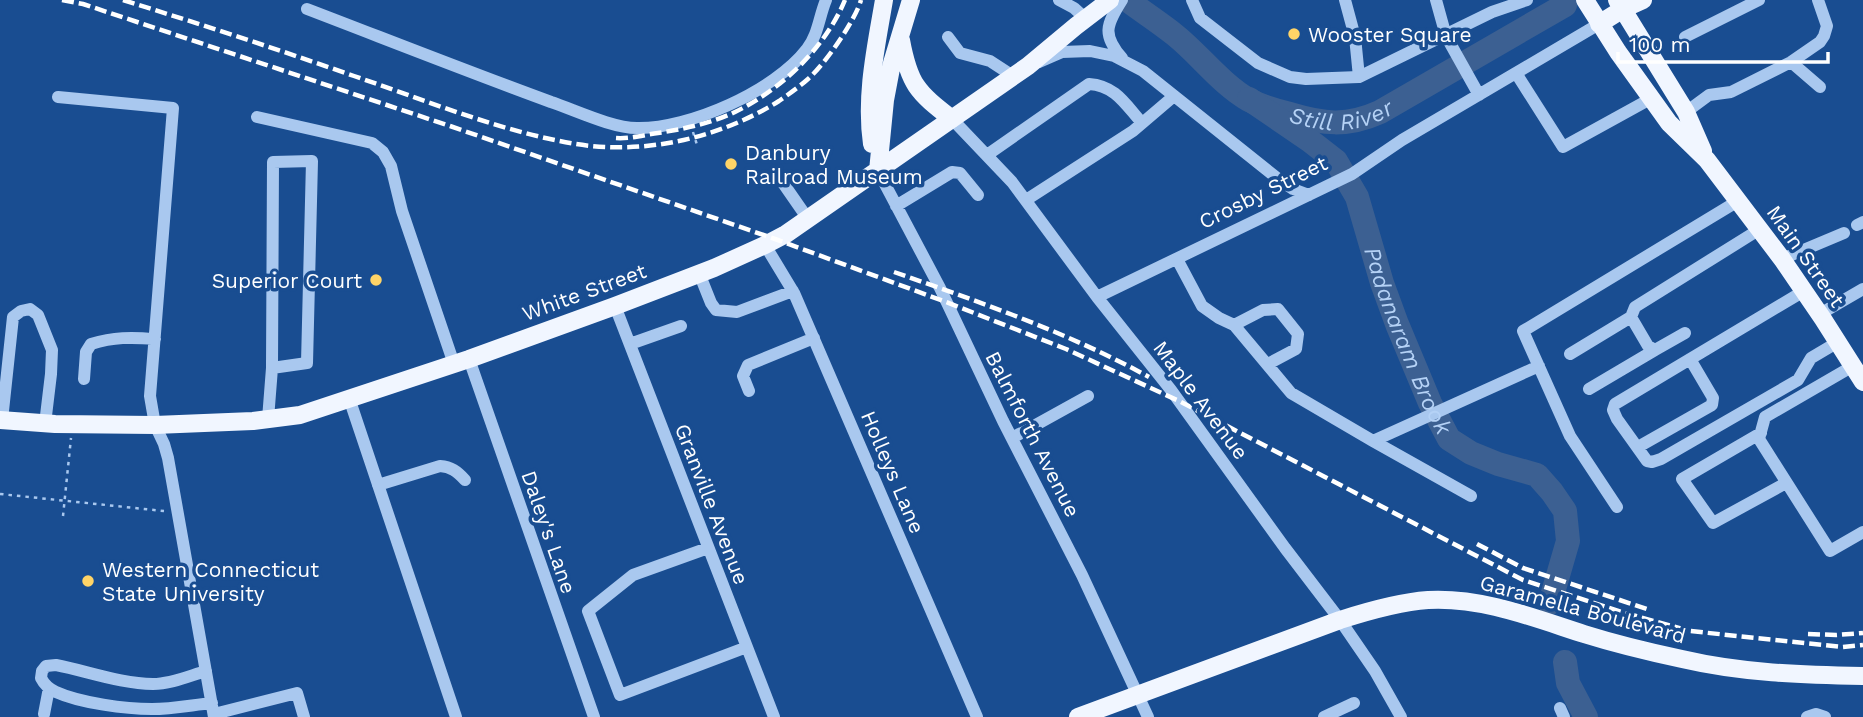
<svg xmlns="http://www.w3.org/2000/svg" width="1863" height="717" viewBox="0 0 1863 717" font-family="'Work Sans',sans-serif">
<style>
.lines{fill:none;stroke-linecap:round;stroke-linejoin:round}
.river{stroke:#3c6092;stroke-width:24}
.path{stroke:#a9c8ef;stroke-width:2.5;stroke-dasharray:3.5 5;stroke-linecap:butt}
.minor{stroke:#a9c8ef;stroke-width:12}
.major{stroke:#f1f6ff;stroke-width:18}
.rail{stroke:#fff;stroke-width:4.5;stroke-dasharray:12 5;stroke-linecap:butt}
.poi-dot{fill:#ffd467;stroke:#194d91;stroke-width:2.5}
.labels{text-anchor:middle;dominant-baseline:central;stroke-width:7;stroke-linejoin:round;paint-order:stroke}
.poi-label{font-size:21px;fill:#fff;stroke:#194d91;text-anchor:start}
.street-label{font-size:21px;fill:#fff;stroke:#194d91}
.water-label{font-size:23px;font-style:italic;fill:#b5d2f6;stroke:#194d91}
</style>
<rect width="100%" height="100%" fill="#194d91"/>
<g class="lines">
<g class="river">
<path id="s1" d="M1127,0c16,12 33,23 48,35 25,20 46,49 74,65 12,6 28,11 41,14 33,10 57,13 90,-2l185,-107"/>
<path id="s2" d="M1249,99l60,41 27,21 21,36 25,86 15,41 33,79 19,36 22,14 27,11 39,11 15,17 13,19 3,30 -18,62"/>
<path d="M1565,662l3,21 18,34"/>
</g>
<path class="path" d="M693,132l4,13
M0,494l164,17
M63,516l8,-78"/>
<path class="minor" d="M1059,0l15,8 11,10
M1122,0c-16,25 -20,35 0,58
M1192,0l8,18 58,45 32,14 16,2 53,-2 133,-65 35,-12
M1345,0l10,37 4,40
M1436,0l10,36 33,59
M307,9c81,31 162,63 244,93 24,8 61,26 86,26 52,1 138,-37 170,-79 11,-14 12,-32 19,-49
M948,37l12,16 30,8 23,15
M1685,37l74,-37
M1039,62l23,-10 28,-1 24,5 29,15 134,107 16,11 16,6
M1791,62l29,25
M1516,73l47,74 89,-49
M58,97l115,11 -23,288 5,29 9,19 4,14 46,259
M1686,112l23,-17 22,-3 60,-30 29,-20 4,-6 3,-10 -9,-26
M257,117l115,26 11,9 8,14 11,45 52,153
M952,119l60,63 85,115 74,93 114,158 55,72 35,51 26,46
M987,155l102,-71c27,2 36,20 53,39
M878,171l62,117 63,133 79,154 66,142
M783,183l25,36
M1026,200l107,-69 41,-35
M896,206l56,-34 8,1 18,22
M1857,225l6,-3
M765,245l29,48 183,424
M1177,259l25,47 17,12 15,7 57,68 82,48 98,55
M1782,259l62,-26
M699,273l12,30 5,7 21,2 56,-21
M1804,291l-189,113 -2,6 4,9 30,42 5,1 9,-3 137,-79 13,-22 27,-16
M1097,297l255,-123 50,-34 197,-116
M615,306l159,411
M1820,314l43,-25
M1631,317l17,29 7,4 30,-17
M1234,325l29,-15 15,-1 20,25 -2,15 -28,15
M630,344l51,-18
M1570,354l61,-37 4,-10 125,-78
M469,359l125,358
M1853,366l-88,51 -6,22 71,112 33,-19
M84,379l2,-27 5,-8c23,-7 40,-7 64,-5
M1589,389l66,-39
M749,391l-6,-15 5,-11 66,-27
M349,398l107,319
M268,419l4,-51 35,-5 5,-202 -39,1 -1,206
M2,420l11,-103 8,-6 9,-2 8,6 14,35 -1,24 -6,50
M1761,433l-79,46 31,44 73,-40
M1012,438l76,-42
M1373,441l166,-75
M1638,447l74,-42 1,-7 -23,-39
M378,485l62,-19c11,1 17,5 25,14
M1617,507l-47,-71 -47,-105 215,-130
M708,548l-75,27 -45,36 32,84 127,-48
M206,671c-17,5 -35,13 -53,13 -31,0 -66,-13 -97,-19l-10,1 -4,5 -1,7c3,6 8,11 15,14 24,11 70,17 96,17 20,0 40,-4 60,-6
M1560,708l4,9
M44,714l5,-26
M214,714l83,-21 7,24
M1324,717l30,-14
M1807,717l9,-3 9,3"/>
<path class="major" d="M1585,0l33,52 51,71 38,37 75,99 41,60 40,63
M1617,0l69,112 17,39
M1599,24l24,-15 20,-9
M901,40c8,44 16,52 51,79
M872,144c-7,-48 4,-97 12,-144
M878,171l7,-71 7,-37 19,-63
M0,420l55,4 100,1 98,-4 47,-6 169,-56 146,-53 99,-38 51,-23 21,-11 242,-168 48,-40 34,-26
M1078,717l262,-97c28,-9 59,-18 88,-20 54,-3 106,18 156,34 32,10 65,18 98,25 60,14 120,16 181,17"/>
<path class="rail" d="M62,0l21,4 367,122 325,113 171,63 120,47 113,52 344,179 102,33 65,18 152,16 21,-2
M123,0c77,24 154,49 231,76 71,24 148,56 222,68 69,11 144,-6 203,-43 10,-7 20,-14 29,-22 17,-15 47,-58 53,-79
M616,138c13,1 28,-3 42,-5 26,-4 54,-10 77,-21 47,-23 90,-64 110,-112
M894,272c86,30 175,61 255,105
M1477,544l46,24 127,42
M1808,634l28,1 27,-2"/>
</g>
<g class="poi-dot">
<circle cx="1294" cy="34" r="7"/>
<circle cx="731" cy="164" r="7"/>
<circle cx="376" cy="280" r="7"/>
<circle cx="88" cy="581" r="7"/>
</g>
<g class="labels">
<g class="poi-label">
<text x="1308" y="34">Wooster Square</text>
<text x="745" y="152">Danbury<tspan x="745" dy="24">Railroad Museum</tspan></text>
<text x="362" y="280" text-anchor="end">Superior Court</text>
<text x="102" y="569">Western Connecticut<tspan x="102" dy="24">State University</tspan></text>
</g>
<g class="street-label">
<text transform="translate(1263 192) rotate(-26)">Crosby Street</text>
<text transform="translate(1806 256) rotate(55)">Main Street</text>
<text transform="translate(584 292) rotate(-20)">White Street</text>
<text transform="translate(1201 400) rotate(53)">Maple Avenue</text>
<text transform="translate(1033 434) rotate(63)">Balmforth Avenue</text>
<text transform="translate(893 472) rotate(67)">Holleys Lane</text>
<text transform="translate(712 504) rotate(69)">Granville Avenue</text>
<text transform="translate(549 532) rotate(71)">Daley's Lane</text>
<text transform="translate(1583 609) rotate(15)">Garamella Boulevard</text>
</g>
<g class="water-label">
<text stroke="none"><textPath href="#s1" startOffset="254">Still River</textPath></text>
<text stroke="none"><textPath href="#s2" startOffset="301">Padanaram Brook</textPath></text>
</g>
</g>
<path d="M1618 52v10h210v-10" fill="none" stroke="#ffffff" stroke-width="3.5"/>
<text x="1629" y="52" font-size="21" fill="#ffffff" stroke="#194d91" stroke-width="5" paint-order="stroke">100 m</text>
</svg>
